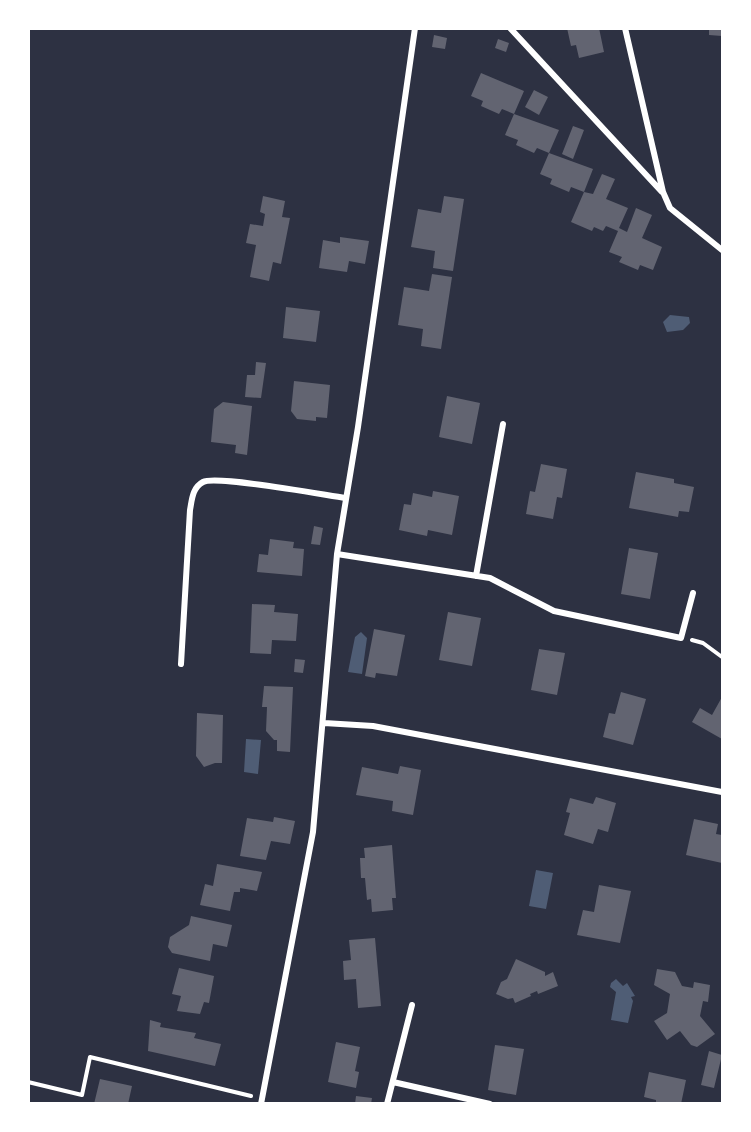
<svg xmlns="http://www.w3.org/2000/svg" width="751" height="1132" viewBox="0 0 751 1132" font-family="'Titillium Web',sans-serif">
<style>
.water{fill:#4f5d75}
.building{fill:#626471}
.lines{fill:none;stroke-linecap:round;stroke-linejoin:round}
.path{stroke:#fff;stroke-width:4}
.minor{stroke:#fff;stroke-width:6}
</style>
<rect width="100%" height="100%" fill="#2d3142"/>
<path class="water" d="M670,315l19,2 1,6 -7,7 -16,2 -4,-10z
M361,632l6,6 -5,36 -14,-2 7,-35z
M246,739l15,1 -3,34 -14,-2z
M536,870l17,3 -7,36 -17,-3z
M616,979l7,7 4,-3 8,13 -4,1 2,4 -5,22 -17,-3 5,-28 -6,-5 1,-4z"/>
<path class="building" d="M567,28h32l5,24 -25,6 -3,-13 -5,1z
M709,28h13v8l-13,-1z
M434,35l13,3 -2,11 -13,-2z
M498,39l11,4 -3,9 -11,-4z
M481,73l43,18 -10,23 45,16 -10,23 44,16 -9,23 -13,-5 -2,5 -19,-8 2,-5 -12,-5 9,-21 -12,-5 -3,5 -18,-8 2,-5 -13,-5 9,-21 -12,-5 -3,5 -18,-8 2,-5 -12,-5z
M534,90l14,7 -9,18 -14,-8z
M573,126l11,4 -11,29 -11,-5z
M602,174l13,5 -9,20 22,9 -9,20 8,4 9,-24 16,7 -10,23 20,9 -9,23 -13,-5 -2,5 -19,-8 3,-5 -13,-5 9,-21 -12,-5 -3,5 -9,-4 -2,4 -21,-9 13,-30 9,2z
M263,196l22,5 -3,16 8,1 -9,46 -8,-2 -4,19 -19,-4 6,-32 -10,-2 4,-19 13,2 2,-12 -5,-2z
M444,196l20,3 -11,72 -20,-3 2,-17 -24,-4 7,-38 23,4z
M340,237l29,4 -4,23 -16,-3 -2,11 -28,-4 4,-28 17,3z
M432,274l20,3 -11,72 -20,-3 2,-17 -25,-4 6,-38 25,4z
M286,307l34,4 -4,31 -33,-4z
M256,362l10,1 -5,35 -16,-1 2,-22h8z
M294,381l36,4 -3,33 -11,-1v4l-19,-2 -6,-8z
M447,396l33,7 -8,41 -33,-7z
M223,402l29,4 -5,49 -12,-2 1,-8 -25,-3 3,-33z
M541,464l26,5 -5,29 -5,-1 -4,22 -27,-5 4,-23 5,1z
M636,472l38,7v4l20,4 -5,25 -10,-1 -1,6 -49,-9z
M433,491l26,5 -7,39 -24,-5 -1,6 -28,-6 5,-26 7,1 2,-12 19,4z
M314,526l9,2 -3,17 -9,-1z
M270,539l24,3 -1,6 11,1 -2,27 -45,-4 2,-18 9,1z
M629,548l29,5 -8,46 -29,-5z
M252,604l23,1 -1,7 24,2 -2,27 -24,-1 -1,14 -21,-1z
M448,612l33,6 -9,48 -33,-6z
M374,629l31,6 -8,41 -21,-3 -1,5 -10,-2z
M539,649l26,4 -8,42 -26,-5z
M295,659l10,1 -2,13 -9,-1z
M264,686l29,1 -3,65 -13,-1v-11h-3l-8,-9 1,-24h-5z
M621,692l25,7 -13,46 -30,-8 6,-24 6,1z
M722,697v42l-30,-17 8,-14 12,7z
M197,713l26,2 -1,48h-7l-11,4 -8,-11z
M400,766l21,4 -8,45 -21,-4 1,-10 -37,-6 6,-28 36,7z
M596,797l20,6 -8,29 -10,-3 -5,15 -29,-9 6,-22 -4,-1 4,-14 23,6z
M274,817l21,4 -5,23 -19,-3 -5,19 -26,-4 7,-38 26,4z
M694,819l24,5 -2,10 6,1v28l-36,-8z
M392,845l4,53h-4l1,12 -21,2 -1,-13 -4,1 -2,-22h-4l-1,-20h5l-1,-10z
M217,864l45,8 -5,19 -17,-3v4h-6l-4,19 -30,-6 5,-21 8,2z
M599,885l32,6 -11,52 -43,-8 6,-25 11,2z
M191,916l41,9 -5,22 -14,-3 -3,17 -38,-8 -4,-6 2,-10 19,-12z
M375,938l6,68 -23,2 -2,-29 -12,1 -1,-19 8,-1 -2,-20z
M516,959l29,13v4l8,-4 5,14 -20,8 -1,-3 -7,3 1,2 -16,7 -2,-5 -5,1 -12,-5 5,-12 6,-3z
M179,968l35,8 -5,27 -5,-1 -4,12 -23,-3 4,-15 -9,-2z
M657,969l18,3 7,14 11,2 1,-6 16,3 -2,17 -5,-1 -3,15 15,18 -18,13 -6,-2 -11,-14 -13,9 -13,-19 13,-8 3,-19 -16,-9z
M150,1020l11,3 -1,4 36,6 -2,5 27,6 -6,22 -67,-15z
M336,1042l24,5 -5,24 4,1 -3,16 -28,-6z
M495,1045l29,4 -8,46 -28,-5z
M709,1051l13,4 -8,33 -13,-3z
M649,1072l37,8 -5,24h-25v-4l-12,-3z
M100,1079l32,7 -4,18h-34z
M356,1096l16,2 -1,6h-16z"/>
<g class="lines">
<path class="path" d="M692,640l11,3 19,14
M28,1082l54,13 8,-38 161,39"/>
<path class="minor" d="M510,28l152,164
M625,28l38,164 7,16 52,42
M337,554l153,24 64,33 127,27 12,-45
M476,576l27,-152
M181,664l9,-154c2,-10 2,-22 13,-28 13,-7 121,13 142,16
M324,723l49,3 349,66
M393,1082l97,22
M261,1104l52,-272 24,-278 21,-127 57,-399
M387,1104l25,-99"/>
</g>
<rect width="751" height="1132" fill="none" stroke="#ffffff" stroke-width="60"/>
</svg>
